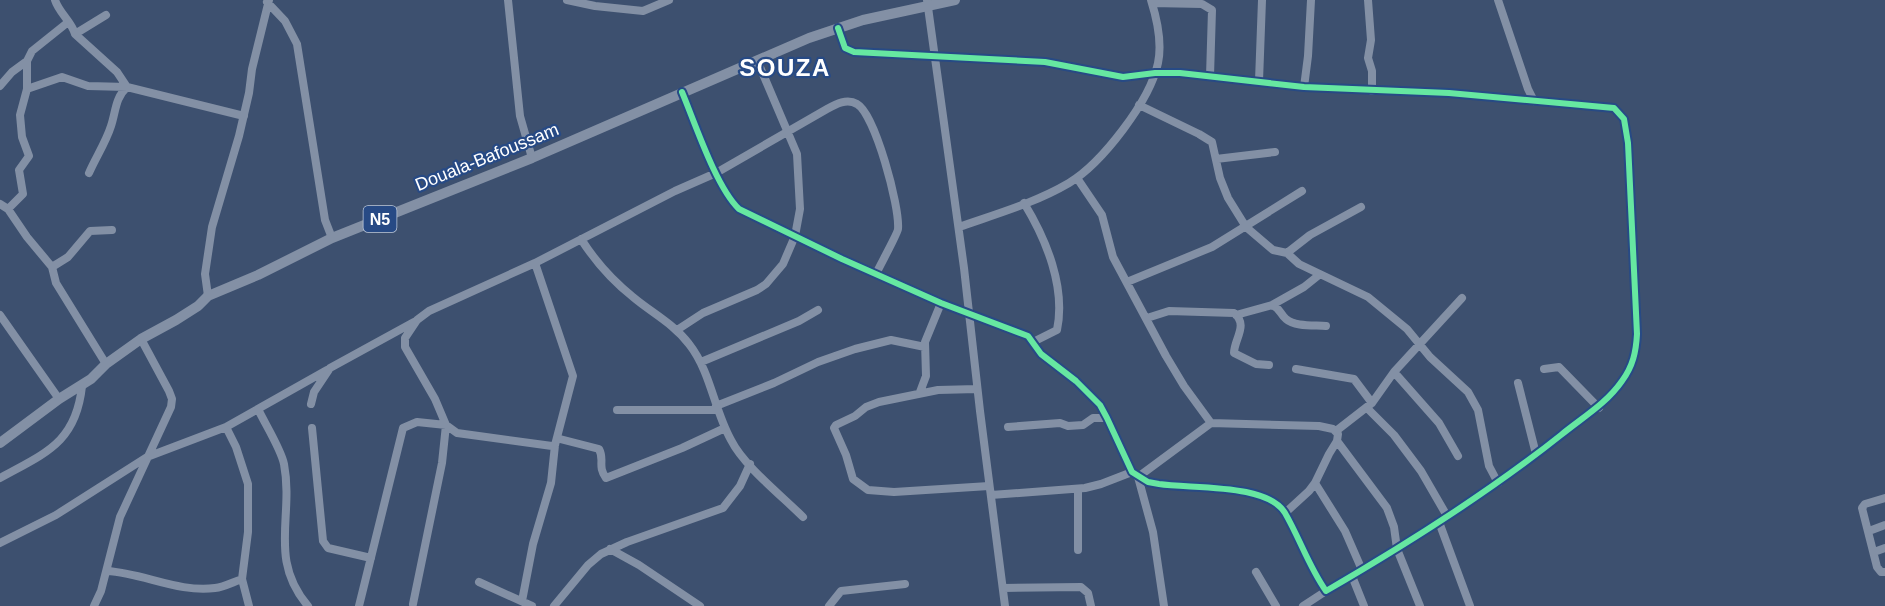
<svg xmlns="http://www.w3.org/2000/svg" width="1885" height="606" viewBox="0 0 1885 606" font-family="Arial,sans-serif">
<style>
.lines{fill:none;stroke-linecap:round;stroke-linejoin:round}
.minor{stroke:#8390a5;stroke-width:8}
.highway{stroke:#8390a5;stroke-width:10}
.cycleway-casing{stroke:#274a85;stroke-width:10}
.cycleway{stroke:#66e7a1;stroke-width:6}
.labels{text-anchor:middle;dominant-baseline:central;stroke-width:4.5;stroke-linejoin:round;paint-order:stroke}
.shield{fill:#274a85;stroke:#bec9da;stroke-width:1.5}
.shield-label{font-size:16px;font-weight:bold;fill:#fff}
.street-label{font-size:18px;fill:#fff;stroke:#274a85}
.district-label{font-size:24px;font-weight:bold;letter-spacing:1.5px;fill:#fff;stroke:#274a85}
</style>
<rect width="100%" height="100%" fill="#3d506f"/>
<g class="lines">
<path class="minor" d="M55,0c4,13 17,22 20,34l42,38 10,15 117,29
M508,0l12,116 12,42
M567,0l28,6 48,5 26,-11
M927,0l37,268 16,143 25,195
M1368,0l3,40 -3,18 4,13v20
M1498,0l30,89 6,12
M267,2l18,19 12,23 28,176 7,18
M1152,3l50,1 10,6 -2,66
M75,34l31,-19
M1259,81l3,-81
M0,86l12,-14 15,-11 5,-10 35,-28
M1304,87l4,-31 3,-56
M27,89l35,-12 26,9 39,1
M682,92c13,31 34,95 57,117l103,50 99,44 87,33 13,18 35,27 24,24 7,13 25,54 16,10 11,2c33,5 108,-1 126,29 15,26 24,54 41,78 81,-47 161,-97 235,-156 22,-18 45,-31 61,-54 11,-15 14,-29 15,-47l-9,-191 -4,-24 -10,-11 -165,-15 -145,-6 -124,-14h-25l-32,4 -78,-15 -191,-10 -9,-4 -7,-20
M1139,105l60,29 13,8 8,36 8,20 18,29 27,23 14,3 12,11 69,33 39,32 23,28 38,35 10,18 11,56 9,17
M1216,159l59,-7
M89,173c7,-16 17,-31 22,-47 5,-15 4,-28 16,-39
M1077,178l25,37 11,42 53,99 18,30 27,37
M1024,203c22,36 42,84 33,127l-24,12
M0,204l8,5 19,28 25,30 4,16 50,81
M8,209l15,-15 -4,-24 10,-14 -7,-19 -2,-22 7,-26v-28
M959,227c37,-13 76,-24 110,-44 33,-20 81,-82 89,-120 4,-19 -1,-44 -7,-63
M581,239c14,22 32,42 52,58 19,16 41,27 56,47 22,28 25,66 42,96 13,26 51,56 72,77
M1287,253l23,-18 51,-28
M52,267l16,-10 22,-26 22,-1
M1127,282l85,-35 90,-56
M208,296l-3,-22 7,-47 27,-91 10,-43 3,-24 17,-69
M1272,305l32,-18 15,-12
M0,315l59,84
M1236,315l36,-10c8,3 8,9 14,14 9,8 28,6 40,7
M1147,318l22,-7 65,2c15,12 0,26 0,40l22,11 13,1
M677,330l26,-17 54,-23 9,-6 17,-20 12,-28 5,-27 -3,-55 -40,-94
M701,362l98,-41 19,-11
M1296,369l58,10 18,24 -36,28
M1544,369l15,-2 40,41
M1394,372l45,51 19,33
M1518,383l18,71
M977,389l-39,1 -59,12 -13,5 -11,9 -19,9 -2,3 12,27 7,24 15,11 26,2 95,-6
M920,392l6,-16 -1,-34 16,-39
M1372,403l22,-31 68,-74
M311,404l3,-12 16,-24 84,-46
M716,406l58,-23 44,-21 37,-13 36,-9 34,7
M1367,408l27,27 27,36 26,45
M258,409c7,15 23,40 26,55 10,53 -16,95 24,142
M617,410h101
M226,427l101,-57
M1008,427l52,-4 8,3 15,-1 10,-7h14
M312,428l11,113 5,7 43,10
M560,439l39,10c6,11 -2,17 7,29l76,-30 43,-20
M1337,441l50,67 7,19 3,22 23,57
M0,478c45,-25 76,-35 82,-92
M1315,483l30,48 17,39
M1078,489v61
M991,495l94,-7 16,-4 31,-12
M1885,498l-20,6 -3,4 15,59 4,5h4
M1439,522l31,84
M1869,531l16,-6
M0,543l56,-28 91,-58 79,-30 10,20 12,37v48l-6,47 7,27
M610,549l29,16 61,41
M1874,552l11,-4
M107,571c36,2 72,22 108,17 9,-1 18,-6 27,-9
M1256,572l20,34
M1352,576l12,30
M479,582l53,24
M1003,588l78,-1 7,6 3,13
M522,601l11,-57 18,-61 4,-38 18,-69 -38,-113
M413,604l29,-141 4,-38 -11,-26 -30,-52v-9l12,-18 12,-9 106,-48 140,-72 41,-18 111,-64c9,-5 20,-11 30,-5 18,10 43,103 41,125 0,4 -19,38 -22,45
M94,606l7,-15 19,-74 51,-110 1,-8 -3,-8 -28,-52
M359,606l44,-178 14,-6 29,3 11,8 95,13 3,-1
M554,606l34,-41 13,-11 26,-12 96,-34 17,-22 10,-22
M829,606l12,-15 64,-7
M1164,606l-11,-74 -15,-55 73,-54 108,3 14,3 5,5 -1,7 -8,13 -14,29 -6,8 -24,22
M1303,606l23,-15"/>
<path class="highway" d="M0,443l59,-44 32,-20 15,-15 35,-25 35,-19 22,-14 10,-10 50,-21 74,-37 200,-80 277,-120 54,-18 92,-20"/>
<g class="cycleway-casing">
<path id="cycleway" d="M682,92c13,31 34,95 57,117l103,50 99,44 87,33 13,18 35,27 24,24 7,13 25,54 16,10 11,2c33,5 108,-1 126,29 15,26 24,54 41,78 81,-47 161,-97 235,-156 22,-18 45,-31 61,-54 11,-15 14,-29 15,-47l-9,-191 -4,-24 -10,-11 -165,-15 -145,-6 -124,-14h-25l-32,4 -78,-15 -191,-10 -9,-4 -7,-20"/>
</g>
<use href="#cycleway" class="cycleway"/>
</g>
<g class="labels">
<rect class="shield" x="363.5" y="206" width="33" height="26" rx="4.5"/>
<g class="shield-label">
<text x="380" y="219">N5</text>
</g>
<g class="street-label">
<text transform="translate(487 157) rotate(-22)">Douala-Bafoussam</text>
</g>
<g class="district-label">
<text x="785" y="67">SOUZA</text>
</g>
</g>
</svg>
